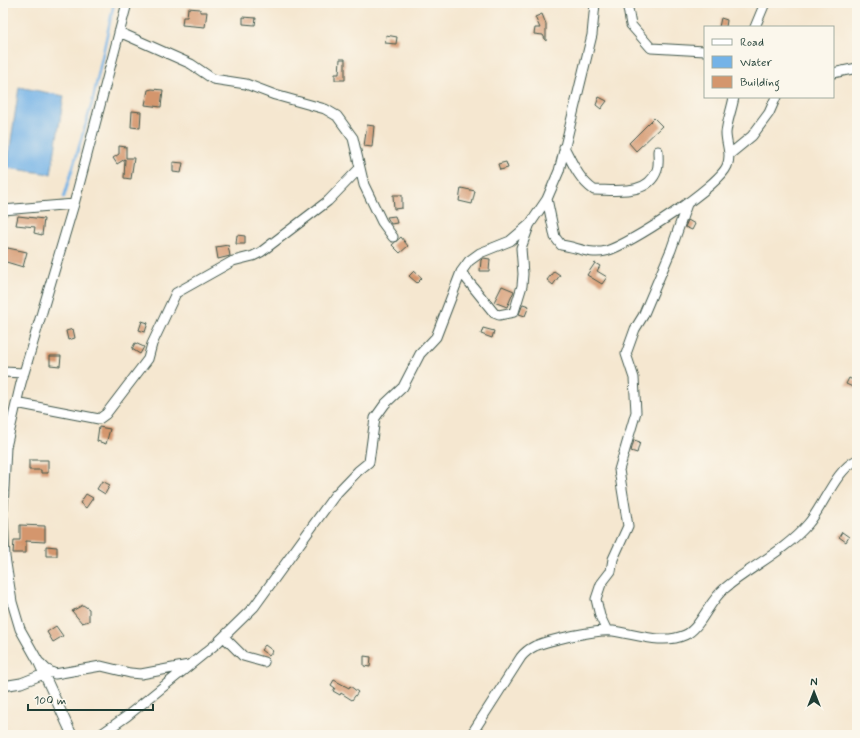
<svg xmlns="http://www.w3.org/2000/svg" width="860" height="738" viewBox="0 0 860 738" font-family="Mynerve,sans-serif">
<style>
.water{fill:#74b3e7;stroke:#4a788e}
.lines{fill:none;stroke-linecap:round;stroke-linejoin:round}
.stream{stroke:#74b3e7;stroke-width:2.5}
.building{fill:#d4966d}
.minor-casing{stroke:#3f564b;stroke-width:11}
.minor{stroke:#fff;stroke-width:9}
</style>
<rect width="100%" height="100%" fill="#fbf7ec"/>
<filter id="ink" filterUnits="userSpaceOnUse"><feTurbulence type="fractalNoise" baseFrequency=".025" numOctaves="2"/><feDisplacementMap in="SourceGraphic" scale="8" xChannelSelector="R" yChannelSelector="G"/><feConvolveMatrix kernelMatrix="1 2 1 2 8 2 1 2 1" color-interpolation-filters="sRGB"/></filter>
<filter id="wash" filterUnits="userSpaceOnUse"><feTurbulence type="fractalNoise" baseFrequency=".012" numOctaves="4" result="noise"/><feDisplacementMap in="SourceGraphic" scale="16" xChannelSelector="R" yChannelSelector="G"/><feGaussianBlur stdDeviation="0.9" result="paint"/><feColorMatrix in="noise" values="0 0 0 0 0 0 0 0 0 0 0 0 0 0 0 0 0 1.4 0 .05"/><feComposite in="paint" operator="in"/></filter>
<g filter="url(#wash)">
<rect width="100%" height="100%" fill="#f5e7d0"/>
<path class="water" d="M19,87l45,9 -13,78 -44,-6z"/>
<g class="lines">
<path class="stream" d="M64,197l28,-94 22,-100"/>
</g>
<g id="blocks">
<path class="building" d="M188,8l12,1v3h7l-2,15 -23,-2 1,-8h4z
M542,14l4,10v17l-3,-6 -9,-1 1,-6h5l-5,-11z
M243,17l13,1 -1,7 -12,-1z
M721,18l6,2 -1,7h-7z
M386,35l11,2 -1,7 -11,-1z
M340,59h5v21h-10v-6h4z
M152,89l11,1 -2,17 -16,-2 3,-15z
M599,97l8,4 -6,8 -5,-4z
M132,111l9,1 -1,16 -9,-1z
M654,118l8,8 -26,25 -7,-8z
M367,125l7,1 -2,21 -8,-1z
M119,146l7,1v11h8l-3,21 -7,-1 1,-19 -8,5 -4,-6 6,-4z
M173,162l10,1 -2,10 -8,-1z
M506,162l2,6 -8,2 -2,-6z
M461,188l14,3 -3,13 -13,-3z
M393,195h9v13l-8,1z
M18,216l26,3 -2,16 -8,-2 1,-6 -19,-2z
M395,216l2,7 -6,1 -4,-7z
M688,220l7,4 -3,6 -7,-3z
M237,235l8,1v8h-9z
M401,237l7,9 -8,7 -8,-8z
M228,245l2,11 -12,3 -2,-12z
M3,247l24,5 -4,15 -20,-6z
M483,258l7,1 -1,12h-9l1,-11z
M595,263l5,3 -3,5 10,6 -5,7 -15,-9z
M414,271l8,7 -5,5 -8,-7z
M554,271l6,4 -7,10 -6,-5z
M502,286l12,5 -7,16 -13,-5z
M523,304l6,2 -4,10 -6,-2z
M142,321l6,2 -3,9 -6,-2z
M483,328l11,3 -2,7 -11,-4z
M73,329l2,9 -7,2 -2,-9z
M135,343l9,4 -4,7 -8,-5z
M50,356h11l-1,10 -10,-1z
M849,378l8,4 -2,6 -9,-4z
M99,427l11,2 -4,15 -9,-3z
M634,440l6,2 -3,11 -6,-2z
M29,460h19v13h-7v-3h-12z
M102,481l8,4 -5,9 -8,-5z
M86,494l7,4 -7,10 -6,-5z
M20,525l25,1v16l-19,-1v12h-13l1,-13h6z
M842,532l7,5 -3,5 -7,-5z
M46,546l11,1v9h-11z
M83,605l6,4v12l-7,2 -10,-12z
M56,626l7,10 -10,6 -6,-10z
M265,645l8,6 -4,5 -8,-6z
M364,656l7,1 -1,10 -6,-1z
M334,680l15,8 1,-2 8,6 -6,8 -11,-7 -1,2 -7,-4 2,-3 -4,-3z"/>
</g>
</g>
<g filter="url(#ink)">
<use href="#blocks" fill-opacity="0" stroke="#3f564b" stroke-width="1"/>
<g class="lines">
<g class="minor-casing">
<path id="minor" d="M627,3l4,22 20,23 54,3
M755,27l10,-24
M119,32l72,32 22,15 33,5 29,11 50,14 12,7 16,22 11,47 18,37 11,15
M833,73l24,-5
M564,147c8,15 15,33 30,43 22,0 54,6 63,-20 2,-5 1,-13 1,-19
M730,154l22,-18 17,-23 7,-16
M547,199l8,38 6,8c16,2 29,10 45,6 23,-6 112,-64 121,-85 5,-12 -1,-22 -1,-33 1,-12 6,-24 8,-36
M3,210l71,-6
M461,272l33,41 5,2 15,-3 8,-26 1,-12 -2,-26 8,-22
M3,372l21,1
M16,403l83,16 7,-5 42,-55 4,-15 24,-51 57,-32 20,-5 8,-4 67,-51 31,-32
M3,509l3,-62 15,-64 53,-179 53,-201
M3,518l2,39 7,45 8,27 18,32 34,74
M607,631l-7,-15 -4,-17 5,-15 10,-13 2,-12 15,-33 -9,-56 17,-58 -2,-34 -8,-24 9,-25 8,-13 28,-66 16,-46
M224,637l19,19 21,6
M40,663l6,6 9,5 46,-8 29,7 11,1 48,-9
M3,686l18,-3 23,-9
M100,735l27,-19 89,-72 38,-37 81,-112 23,-24 11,-9 6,-44 10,-14 18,-17 17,-33 16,-17 25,-65 8,-11 11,-8 30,-12 20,-17 17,-25 12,-28 33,-136 3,-32
M471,735l50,-78c4,-5 8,-8 14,-11 14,-6 63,-17 78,-15 22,3 50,14 72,4 16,-7 24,-34 39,-46 27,-23 60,-37 84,-65 15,-17 28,-55 49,-64"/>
</g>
<use href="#minor" class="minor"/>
</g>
</g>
<rect width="860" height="738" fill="none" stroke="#fbf7ec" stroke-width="16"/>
<rect x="704" y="26" width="130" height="72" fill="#fbf7ec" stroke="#a3ada2"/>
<rect x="712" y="39" width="20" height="6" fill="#ffffff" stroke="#a3ada2"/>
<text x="740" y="46" font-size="12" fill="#1f3d34">Road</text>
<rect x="712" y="56" width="20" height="12" fill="#74b3e7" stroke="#a3ada2"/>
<text x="740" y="66" font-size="12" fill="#1f3d34">Water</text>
<rect x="712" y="76" width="20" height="12" fill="#d4966d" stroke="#a3ada2"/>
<text x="740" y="86" font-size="12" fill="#1f3d34">Building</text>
<g transform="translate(814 692)" stroke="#fbf7ec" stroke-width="3" paint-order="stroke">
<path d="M0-3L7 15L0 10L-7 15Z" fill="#1f3d34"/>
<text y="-6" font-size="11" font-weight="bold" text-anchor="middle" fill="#1f3d34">N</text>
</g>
<path d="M28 704v6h125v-6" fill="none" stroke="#1f3d34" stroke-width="2"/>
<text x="34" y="704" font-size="12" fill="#1f3d34" stroke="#fbf7ec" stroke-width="3" paint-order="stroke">100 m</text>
</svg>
